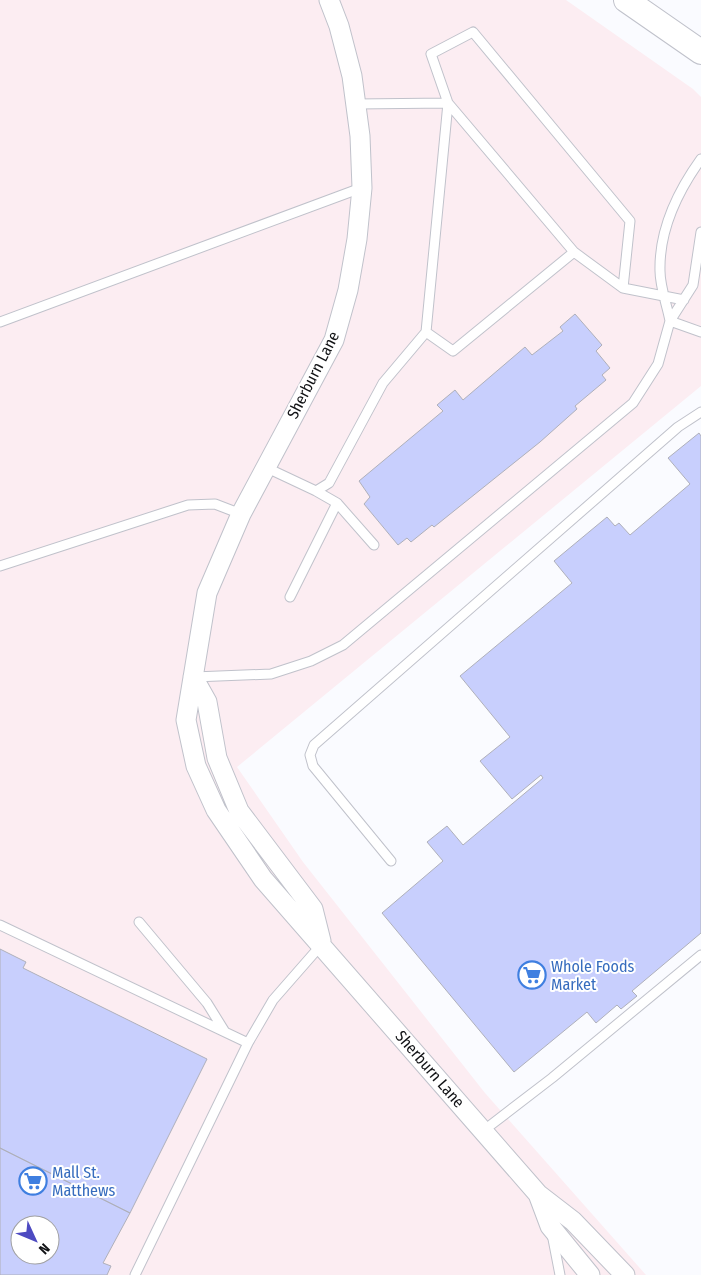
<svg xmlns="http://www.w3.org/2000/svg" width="701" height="1275" viewBox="0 0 701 1275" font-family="'Fira Sans Condensed',sans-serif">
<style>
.commercial{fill:#fcedf2;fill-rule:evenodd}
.building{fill:#c8cffd;stroke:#afb0ba;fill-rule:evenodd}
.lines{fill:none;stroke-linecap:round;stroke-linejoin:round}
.service-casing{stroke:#c0c2cb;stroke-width:11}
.minor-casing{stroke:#c0c2cb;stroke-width:21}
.tertiary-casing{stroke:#c0c2cb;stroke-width:26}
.service{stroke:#fff;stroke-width:9}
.minor{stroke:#fff;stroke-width:19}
.tertiary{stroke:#fff;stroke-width:24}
.labels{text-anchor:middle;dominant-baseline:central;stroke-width:4;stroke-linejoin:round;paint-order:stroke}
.street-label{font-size:16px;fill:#111215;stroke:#fff}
.shop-label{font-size:16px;fill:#366cbe;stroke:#fff;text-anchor:start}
</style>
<rect width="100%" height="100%" fill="#fafbff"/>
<path class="commercial" d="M0,0h566l127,89 8,8v289l-464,381 66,95 182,231 161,182h-646zM20,1225h30v30h-30z"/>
<path class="building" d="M575,314l27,31 -6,6 14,17 -8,7 4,5 -31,26 2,3 -37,33 -106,85 -2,-2 -21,17 -4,-4 -9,7 -34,-41 6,-7 -11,-16 84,-70 -6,-6 18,-15 8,10 62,-53 7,8 31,-24 -3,-4z
M699,433l2,3v497l-69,58 5,5 -16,13 -4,-4 -21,18 -9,-11 -73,60 -132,-159 61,-52 -16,-19 20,-16 16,19 80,-67 -2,-3 -29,24 -32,-38 30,-24 -50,-61 112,-93 -18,-22 53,-44 8,9 4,-3 11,12 60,-51 -22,-26z
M0,949l26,13 -3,6 184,91 -77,154 -130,-65z
M0,1148l130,65 -27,50 8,3 -4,9h-107zM20,1225h30v30h-30z"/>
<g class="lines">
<g class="service-casing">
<path id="service" d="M448,103l126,149
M356,104l92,-1 -17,-49 42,-22 157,189 -7,67 -49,-36 -121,99 -27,-19 22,-229
M623,288l61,12
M670,321c-3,-16 -10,-34 -10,-50 -1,-40 18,-80 41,-112
M670,321l31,11
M0,322l361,-134
M265,467l51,24 13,-8 54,-100 43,-51
M337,503l37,42
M0,566l188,-61 27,-1 26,10
M290,597l47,-94 -21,-12
M194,677l77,-3 40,-13 32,-16 290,-242 25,-39 12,-43 23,-36 8,-53
M391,861l-78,-95 -3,-11 4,-10 364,-318 23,-15
M139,922l68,81 18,29
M0,925l248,118
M483,1131l69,-53 149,-123
M552,1234l8,41
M135,1275l113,-232 25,-43 49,-56"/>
</g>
<g class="minor-casing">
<path id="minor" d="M329,0l10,26 13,50 8,60 2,52 -5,51 -9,51 -14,50 -93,174 -34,79 -21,127 10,46 20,44 47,69 275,315 35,27 52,54
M193,677l14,25 10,56 22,53 74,98 8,32
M538,1194l12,32 40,49"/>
</g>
<g class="tertiary-casing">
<path id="tertiary" d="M626,0l75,52"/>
</g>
<use href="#service" class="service"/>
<use href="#minor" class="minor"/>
<use href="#tertiary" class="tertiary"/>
</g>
<defs>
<g id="supermarket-ring" transform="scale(1.4375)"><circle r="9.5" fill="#fff" stroke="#3f7fe0" stroke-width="1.5"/><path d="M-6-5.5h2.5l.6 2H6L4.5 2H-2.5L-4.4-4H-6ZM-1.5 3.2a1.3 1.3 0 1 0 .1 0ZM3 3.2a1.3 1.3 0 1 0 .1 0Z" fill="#3f7fe0"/></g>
</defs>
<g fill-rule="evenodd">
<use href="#supermarket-ring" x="532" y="975"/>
<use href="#supermarket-ring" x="33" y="1181"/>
</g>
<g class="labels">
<g class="street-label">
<text transform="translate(313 375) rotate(-63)">Sherburn Lane</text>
<text transform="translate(430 1069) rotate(49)">Sherburn Lane</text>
</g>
<g class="shop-label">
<text x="551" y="966">Whole Foods<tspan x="551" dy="18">Market</tspan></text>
<text x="52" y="1172">Mall St.<tspan x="52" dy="18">Matthews</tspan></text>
</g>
</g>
<g transform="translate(35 1240) rotate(134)"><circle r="24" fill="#ffffff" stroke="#a0a0a1"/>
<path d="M0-4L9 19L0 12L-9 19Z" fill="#4d4ac1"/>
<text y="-8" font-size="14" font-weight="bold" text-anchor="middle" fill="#111215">N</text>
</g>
</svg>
